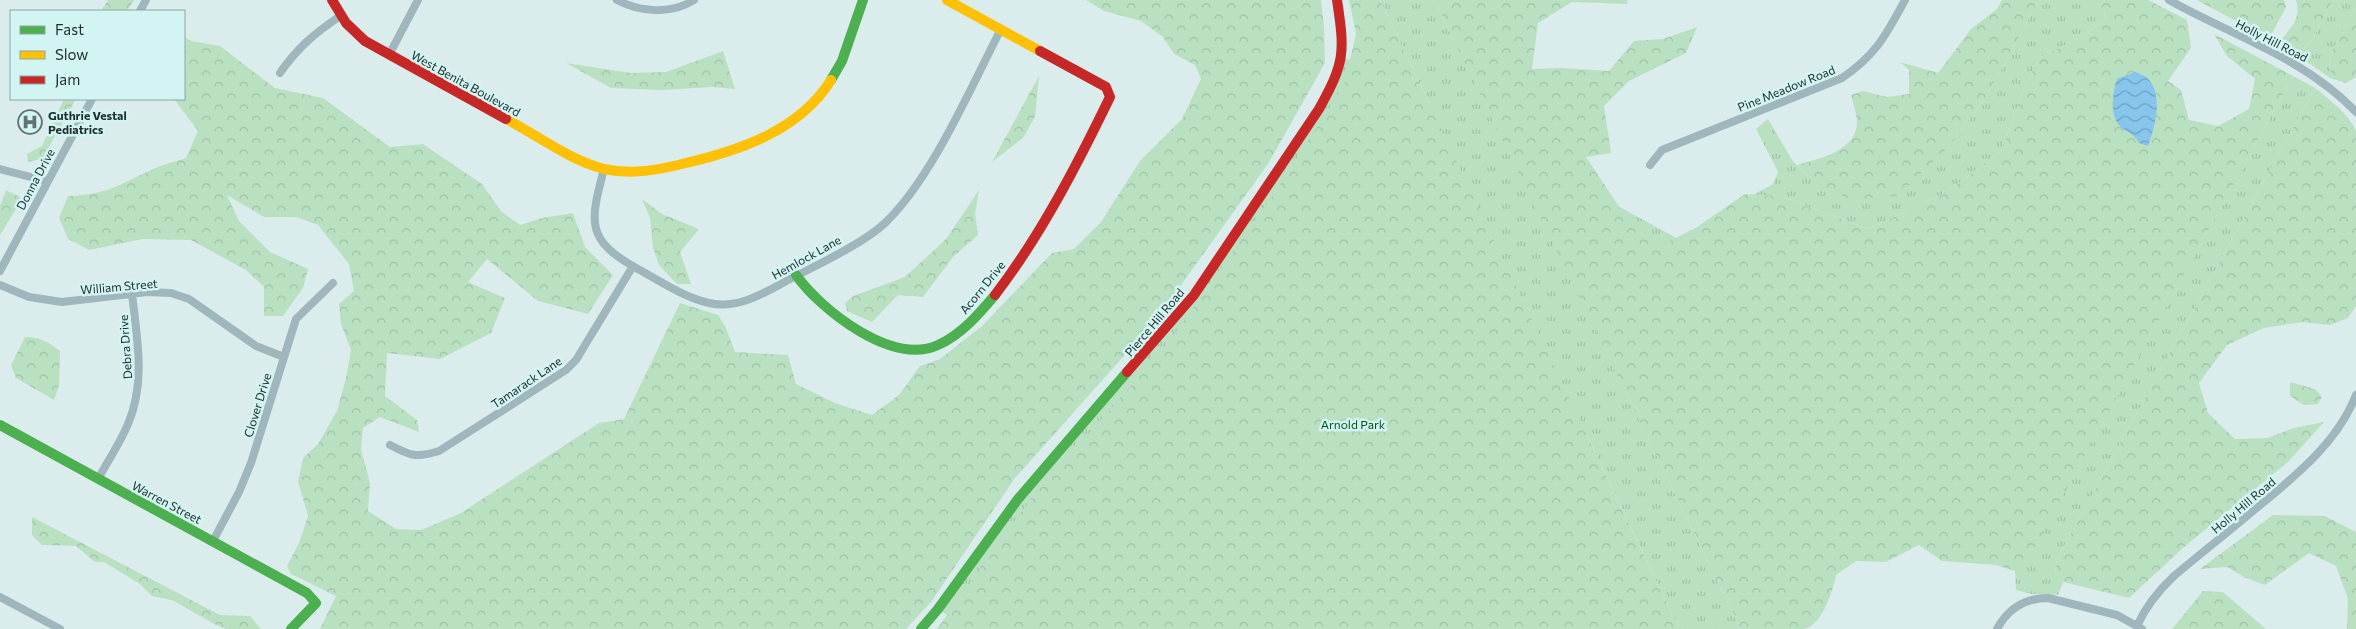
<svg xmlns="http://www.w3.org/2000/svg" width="2356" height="629" viewBox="0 0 2356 629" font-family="Commissioner,sans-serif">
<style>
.grass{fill:url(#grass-tufts)}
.forest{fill:url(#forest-crowns)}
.water{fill:url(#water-waves)}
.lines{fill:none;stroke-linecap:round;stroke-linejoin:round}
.street{stroke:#9eb6bc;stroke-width:8}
.fast{stroke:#4caf50;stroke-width:10}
.slow{stroke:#ffc107;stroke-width:10}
.jam{stroke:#c62828;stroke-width:10}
.labels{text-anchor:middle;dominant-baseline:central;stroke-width:5;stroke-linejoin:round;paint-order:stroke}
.street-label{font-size:12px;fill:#222f2e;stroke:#d2f5f3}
.poi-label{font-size:12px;font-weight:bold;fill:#222f2e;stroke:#d2f5f3;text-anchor:start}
.park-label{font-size:12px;fill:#065114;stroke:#d2f5f3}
</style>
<defs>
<pattern id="grass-tufts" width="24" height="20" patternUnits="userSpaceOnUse" patternTransform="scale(1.25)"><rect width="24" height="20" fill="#bae0c2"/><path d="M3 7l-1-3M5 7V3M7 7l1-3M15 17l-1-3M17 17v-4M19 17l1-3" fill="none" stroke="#a0c0a7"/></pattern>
<pattern id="forest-crowns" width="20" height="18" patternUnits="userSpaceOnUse" patternTransform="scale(1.25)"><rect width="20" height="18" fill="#bae0c2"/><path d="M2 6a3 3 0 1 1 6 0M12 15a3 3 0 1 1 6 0" fill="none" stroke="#a0c0a7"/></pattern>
<pattern id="water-waves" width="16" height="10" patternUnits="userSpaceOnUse" patternTransform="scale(1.25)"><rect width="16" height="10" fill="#87c5ec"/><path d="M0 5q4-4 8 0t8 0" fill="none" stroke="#6ea0c0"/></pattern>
</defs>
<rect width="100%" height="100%" fill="#daedec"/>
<path class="grass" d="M1380,0h54l71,144 195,107 -80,130 121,248h-62l-92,-194 -621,194 -28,-20 80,-110 155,-178 146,-212 23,-53 87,47z
M2039,0h63l3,18 -21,18 -45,22 -18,37 -19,56 -58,43 -76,35 -88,-33 -27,-1 20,-11 5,-12 -22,-43 12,-10 24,41 17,18 141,-33 36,-48z
M2333,0h23v7l-25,46 -1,25 -34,-24 14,-10z
M2293,76l22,12 -258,471 -2,12 8,11 -5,13 -27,-1 -15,-4 -1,-19 10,-7z"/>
<path class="forest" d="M108,0h26l-7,11h-26z
M1086,0h235l3,27 1,36 -57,101 -112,156 -141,158 -84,124 -25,27h-586l16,-33 -45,-22 -4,-8 12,-23 9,-27 -10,-35 5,-23 15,-14 19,-33 9,-33 5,-28 -10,-26 -2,-20 15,-13 -5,-27 -31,-39 -22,-8h-32l-37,-22 12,26 31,31 38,17 -5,19 -20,28h-19v-29l-18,-17 -55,-30 -48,-1 -54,11 -21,-11 -9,-21 9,-22c37,-1 49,-10 81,-25 11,-6 25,-9 37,-13l12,-27 -24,-32h10v-62l7,4 29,5 55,42 48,10 67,49 33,-3 59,40 19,27 19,14 22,-7 31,-5 12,34 28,28 -25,39 -50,-13 -51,-42 -19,23 37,16 -14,35 -51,26 -53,-6 -2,43 32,24 2,12 -39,-15 -17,11 -2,21 9,34 -2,28 28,18 25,1 40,-17 138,-90 25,-4 56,-116 38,12 7,11 10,26 53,3 8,29 39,19 37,12 27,-20 21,-29 20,-7 42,-33 70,-73 22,-4 27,-27 39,-61 42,-42 19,-40 -6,-14 -21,-11 -11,-17 -22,-16 -37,-10z
M1349,0h31l299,629h-742l94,-130 135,-153 108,-152 70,-109 12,-51z
M1434,0h193l1,4 -56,-2 -34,21 -6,46 30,-1 47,3 25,-30 29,-2 34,-12 -11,26 -57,28 -25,25 7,47 -25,4 54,81 22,7 35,-18 48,-33 35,2 88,33 76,-35 58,-43 19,-56 18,-37 45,-22 21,-18 -3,-18h46l39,20 4,28 -23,33 13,9 8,30 29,6 31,-17 6,-30 -28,-23 -13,-22 79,42 -268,489 -10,6 -19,-6 -54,-4 -23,-16 -33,17 -30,-1 -20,14c-3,15 -14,51 -32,54 -19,0 -43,0 -63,0z
M2002,0h37l-53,97 -36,48 -52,51 -47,4 -42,-22 -12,-13c21,-6 60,-14 60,-43 0,-8 -4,-18 -6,-27l12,-4 24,6 22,-3v-24l-9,-8 38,11 33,-44 26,-20z
M2197,0h87l2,7 -17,32z
M2296,0h37l-23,44 -14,10 -15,-14c11,-14 20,-21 15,-40z
M2356,7v70l-10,6 -16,-5 1,-25z
M723,51l12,38 -23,-2 -50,3 -51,-2 -45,-25 65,10 35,-1z
M1039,76l-4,41 -12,21 -31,24z
M2315,88c15,12 33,25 41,43v175l-8,12 -18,7 -27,-3 -39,6 -37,17 -28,38 9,30 27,26 32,-1 27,-10 30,-6 -36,40 -104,85 -55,51 -66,-16 -8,-11 2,-12z
M64,99h12l-34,60 -14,3 -1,-8 15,-8z
M6,190l14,7 -4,12 -16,26v-29z
M979,190l-4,24 3,21 -25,22 -30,40 -25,-2 -26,27 -25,-11 -2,-8 8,-7 52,-19 41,-38z
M642,199l20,15 37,15 -19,23 11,32h-14l-18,-19 -6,-17 -3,-30z
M25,337c16,0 23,5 35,14l-1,35 -5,14 -38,-22 -5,-13z
M2290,382l25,7 7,8 -4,7 -14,1 -14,-9z
M2273,515l52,1 31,16v97h-9l1,-30 -12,-33 -27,-13 -44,32 -19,-7 -19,-11 -27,2z
M32,517l188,98 30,1 11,13h-35l-8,-3 -46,-26 -20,-4 -12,-12 -36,-22h-9l-19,-16 -34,-1 -10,-10z
M2203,591l20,1 43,37h-94z"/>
<path class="water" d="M2135,72c32,8 22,51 13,74l-9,-3c-6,-10 -9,-9 -17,-15 -14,-12 -9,-35 -5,-49z"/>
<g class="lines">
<path class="street" d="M617,0c23,12 54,15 77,0
M2169,0c64,36 136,58 187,112
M140,11l6,-11
M389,55l29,-55
M280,73c18,-26 34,-39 60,-57
M1650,165l12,-15 180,-72c34,-23 44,-43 63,-78
M0,169l46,12
M604,169c-14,53 -19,71 34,100 22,12 45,28 71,34 29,7 57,-11 81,-24 27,-14 74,-36 95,-56 47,-45 85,-134 116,-194
M0,271l92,-172
M0,285l29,12 33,5 85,-10 24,1 18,6 67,47 28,11
M390,445c21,11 26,13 49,6l127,-81 10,-10 57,-94
M98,479c10,-18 22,-36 30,-55 18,-42 9,-86 4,-130
M213,541l26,-49 12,-29 45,-144 37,-36
M0,597l60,32
M2137,626c9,-20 21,-35 37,-50 26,-22 53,-43 79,-65 40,-33 84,-67 103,-116
M1997,629c11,-20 28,-31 51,-31l69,17 25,14"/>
<path class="fast" d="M831,80l11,-19 21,-61
M796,275c25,35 96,91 142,70 23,-10 41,-31 57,-50
M0,425l307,168 9,10 -25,26
M921,629l17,-20 80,-110 109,-127"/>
<path class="slow" d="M947,0l93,51
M506,119c31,16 63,41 98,50 28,6 55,1 82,-6 55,-13 114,-33 145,-83"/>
<path class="jam" d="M332,0l14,23 19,18 141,78
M995,295c46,-60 82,-130 115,-198l-4,-10 -66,-36
M1127,372l67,-77 125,-186c26,-47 26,-56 18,-109"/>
</g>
<defs>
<g id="hospital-ring" transform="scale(1.25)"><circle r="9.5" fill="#d2f5f3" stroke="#627270" stroke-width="1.5"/><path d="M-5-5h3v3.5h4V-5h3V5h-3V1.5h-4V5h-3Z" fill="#627270"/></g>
</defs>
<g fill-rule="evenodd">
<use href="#hospital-ring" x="30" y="122"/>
</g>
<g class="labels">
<g class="street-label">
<text transform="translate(2272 40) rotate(27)">Holly Hill Road</text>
<text transform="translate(466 83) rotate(29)">West Benita Boulevard</text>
<text transform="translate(1786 88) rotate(-22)">Pine Meadow Road</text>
<text transform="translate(35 179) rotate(-62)">Donna Drive</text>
<text transform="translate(806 257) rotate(-29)">Hemlock Lane</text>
<text transform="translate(119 286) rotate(-5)">William Street</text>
<text transform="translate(982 287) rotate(-51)">Acorn Drive</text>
<text transform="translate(1154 322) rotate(-50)">Pierce Hill Road</text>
<text transform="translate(125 347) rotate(-94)">Debra Drive</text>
<text transform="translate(526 382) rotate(-34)">Tamarack Lane</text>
<text transform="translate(257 405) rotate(-73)">Clover Drive</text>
<text transform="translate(167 502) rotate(28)">Warren Street</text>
<text transform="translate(2243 505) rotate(-40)">Holly Hill Road</text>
</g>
<g class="poi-label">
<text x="48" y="115">Guthrie Vestal<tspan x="48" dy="14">Pediatrics</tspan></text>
</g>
<g class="park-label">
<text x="1353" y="424">Arnold Park</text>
</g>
</g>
<rect x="10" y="10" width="175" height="90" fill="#d2f5f3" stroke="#8ca6a4"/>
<rect x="20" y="26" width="25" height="8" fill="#4caf50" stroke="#8ca6a4"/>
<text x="55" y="35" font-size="15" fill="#222f2e">Fast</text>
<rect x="20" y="51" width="25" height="8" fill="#ffc107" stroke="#8ca6a4"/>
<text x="55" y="60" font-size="15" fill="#222f2e">Slow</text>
<rect x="20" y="76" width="25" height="8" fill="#c62828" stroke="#8ca6a4"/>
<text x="55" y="85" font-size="15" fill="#222f2e">Jam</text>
</svg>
